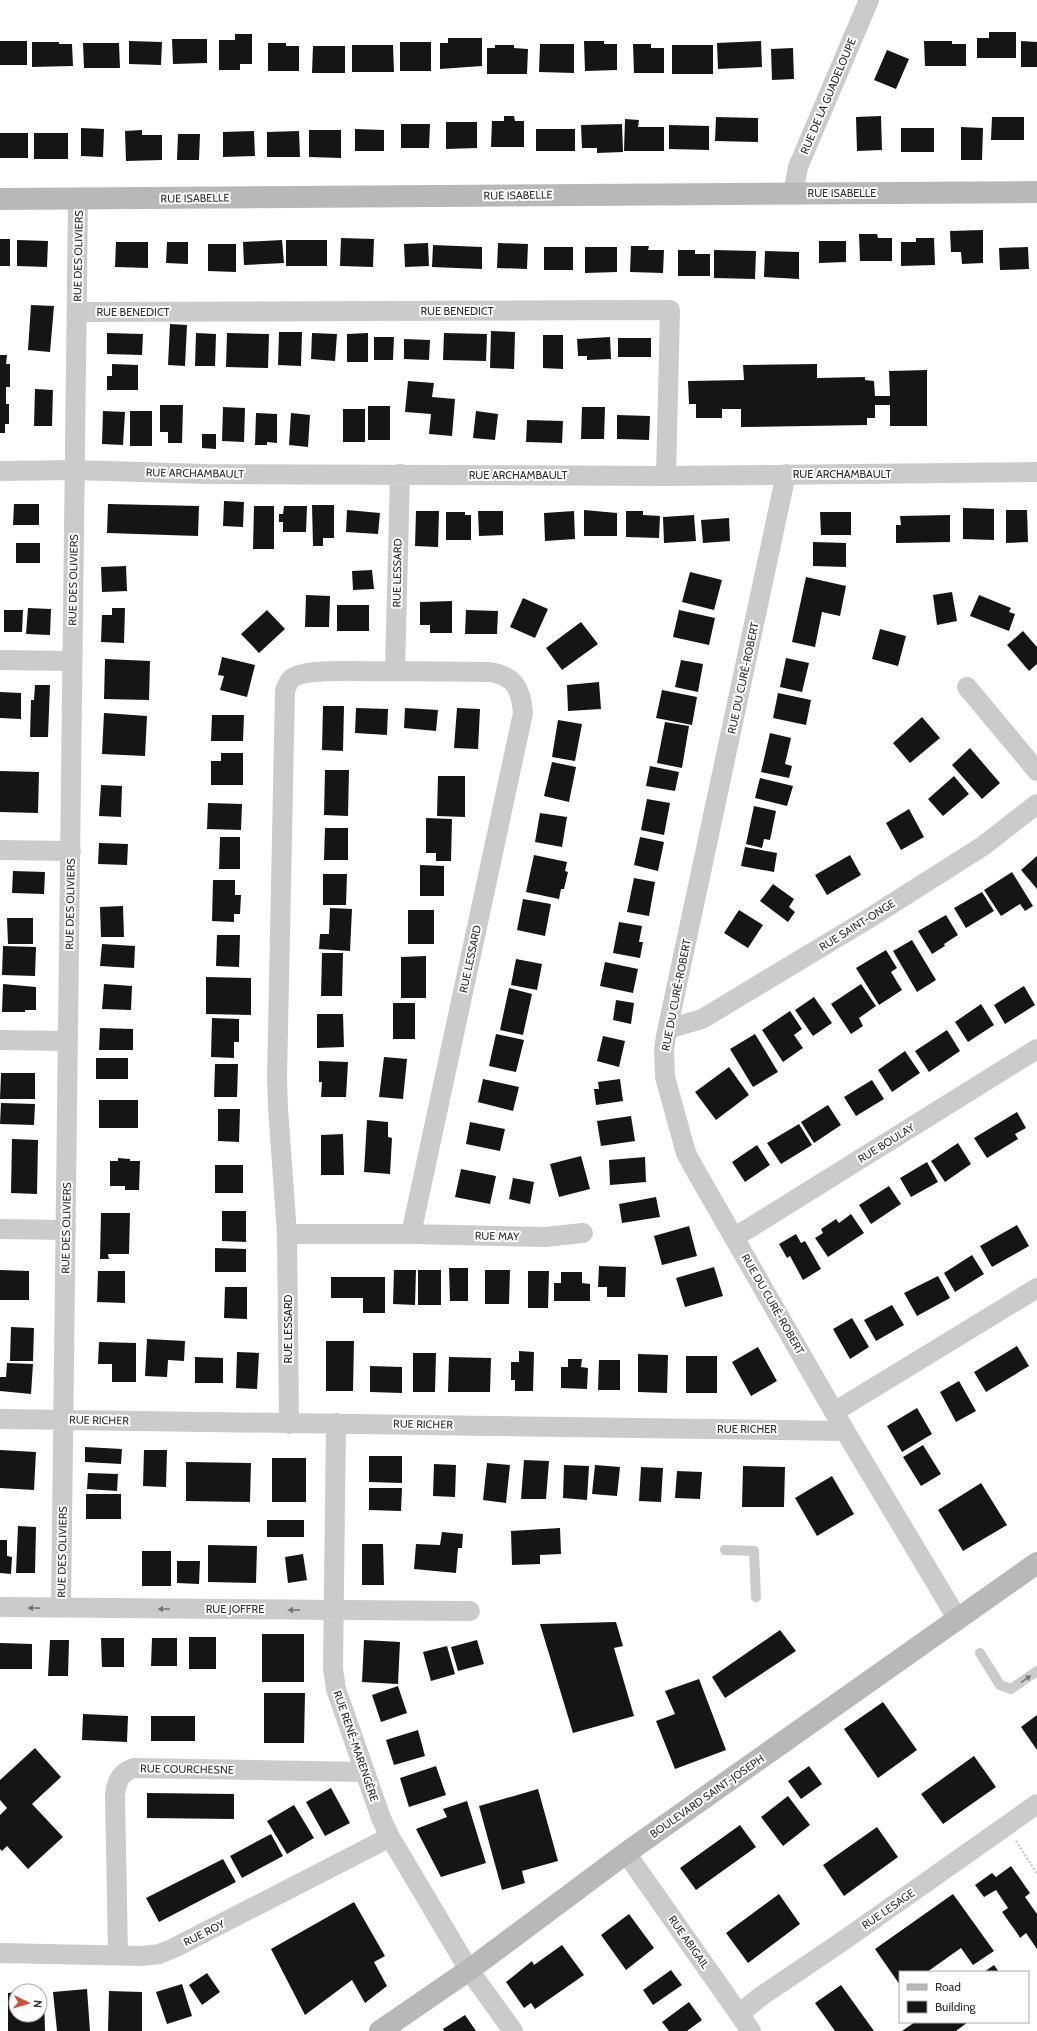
<svg xmlns="http://www.w3.org/2000/svg" width="1037" height="2031" viewBox="0 0 1037 2031" font-family="Cabin,sans-serif">
<style>
.building{fill:#151515}
.lines{fill:none;stroke-linecap:round;stroke-linejoin:round}
.path{stroke:#cbcbcb;stroke-width:2.5;stroke-dasharray:2 2;stroke-linecap:butt}
.lane{stroke:#cbcbcb;stroke-width:10}
.street{stroke:#cbcbcb;stroke-width:20}
.secondary{stroke:#b8b8b8;stroke-width:22}
.oneway{fill:#757575}
.labels{text-anchor:middle;dominant-baseline:central;stroke-width:4;stroke-linejoin:round;paint-order:stroke}
.street-label{font-size:11px;fill:#2e2e2e;stroke:#fff}
</style>
<rect width="100%" height="100%" fill="#fff"/>
<path class="building" d="M989,32h27v26h-39v-20h12z
M235,34h17v30h-12v6h-21v-30h16z
M448,38h34v28l-42,3v-26h8z
M172,39h35v24l-34,1z
M0,41h27v24h-27z
M129,41l33,1 -1,23 -32,-1z
M584,41h20v3h13v26l-32,1z
M761,41l1,26 -44,2 -1,-26z
M924,41h28v3h14v22h-41z
M1021,41l16,1v25h-16z
M32,42h27v2h13l1,22 -41,1z
M400,42h31v29h-31z
M83,43h36l1,25h-36z
M268,43h18v3h13v25h-31z
M540,44h34v29l-35,-1z
M633,44h18v4h13v25h-30z
M352,45h41l1,27h-42z
M495,45h19v3l14,1 -1,25h-40v-26h8z
M672,45h41v29h-41z
M313,46h32v27h-33z
M793,48l1,31 -22,1 -1,-31z
M887,50l22,9 -13,30 -22,-9z
M504,116h10l1,5h9v26h-33l1,-26h12z
M881,116l1,34 -25,1 -1,-34z
M716,117l42,1v24l-43,-1z
M992,117h32v23h-33z
M625,119l14,1 -1,7h26v24h-40z
M446,122h31v26l-31,1z
M401,124h29l-1,24h-28z
M622,124l1,28 -26,1v-5h-15l-1,-23z
M669,125l40,1v24l-40,-1z
M961,127l22,1 -1,32h-21z
M81,128l23,1 -1,28 -22,-1z
M901,128h33v24h-33z
M355,129l29,1v21h-29z
M536,129h39v22h-39z
M142,130v5h20v25l-36,1 -1,-30z
M309,130h32v28l-32,-1z
M254,131l1,25 -32,1v-25z
M299,131l1,26h-33v-25z
M0,133h28v25h-28z
M34,133h34v26h-34z
M178,134h22l-1,26h-22z
M983,230v33l-21,1 -1,-12h-10l-1,-21z
M859,234h18l1,4h14v23h-32z
M341,238l33,1 -1,28 -33,-1z
M916,238h18l1,27 -34,1v-24h15z
M0,239h10v27h-10z
M17,240l31,1 -1,26 -30,-1z
M282,240l2,23 -40,2 -1,-23z
M286,240h41v26h-41z
M819,241h27v21l-27,1z
M116,242h32v26l-33,-1z
M167,242h21v22l-22,-1z
M428,243l1,23 -24,1 -1,-23z
M498,243l30,1 -1,25 -30,-1z
M208,244h28v28l-28,-1z
M433,245l49,2v22l-50,-2z
M631,246h18l-1,4h16l-1,23 -33,-1z
M544,247h29v23h-29z
M585,247h32v25l-32,1z
M1028,247l1,22 -29,1 -1,-22z
M678,250h17v4h15v22h-32z
M714,250l42,1 -1,28 -41,-1z
M765,251l34,1v27l-35,-2z
M31,305l23,1 -4,46 -22,-2z
M170,324l17,1 -2,41 -17,-1z
M491,331l24,1 -1,37 -24,-1z
M279,332h23l-1,34 -23,-1z
M107,333l36,1 -1,21 -35,-1z
M196,333l20,1 -1,32h-20z
M227,333l42,1 -1,34 -42,-1z
M312,333l25,1 -2,27 -24,-2z
M368,333v29h-21v-28z
M444,333l43,1 -1,27 -43,-1z
M543,335h20v34l-20,-1z
M374,337h20l-1,23h-19z
M610,337l1,22 -24,1v-4h-9l-1,-17z
M618,338h33v19h-33z
M404,339l26,1 -1,20 -25,-1z
M0,355h7l-1,9h4v23h-4v17h3v20h-4v9h-5z
M112,364l26,1v25h-31v-14h5z
M817,364v14l48,-1v3l9,1 1,15h15l-1,-25 38,-1v56h-37v-21h-15v13h-8v7l-126,2v-18h-19v9h-26v-14h-7l-1,-23 56,-1 -1,-15z
M408,381l26,2 -2,14 23,2 -3,37 -23,-2 2,-20 -26,-2z
M35,389l18,1 -1,36h-18z
M160,405h23l-1,38h-14v-11h-8z
M368,406h22v34h-22z
M223,407l22,1 -1,34 -22,-1z
M582,407h23l-1,32h-23z
M343,409h22v33h-22z
M103,411l22,1 -2,33 -21,-1z
M130,411h22v35h-22z
M476,411l22,3 -3,26 -22,-2z
M256,413l21,1v29l-10,-1v3h-12z
M291,413l19,2 -2,32 -19,-2z
M617,415l33,1 -1,24 -32,-1z
M527,420l36,1 -1,22 -36,-1z
M202,434h14v15l-14,-1z
M224,501l20,1 -1,25 -20,-1z
M14,504h25v21h-26z
M108,504l91,2 -1,30 -91,-3z
M312,505h22v33h-11v8h-10z
M254,506h20v43h-21z
M284,506h23l-1,26h-23v-10h-4v-8h4z
M963,508l31,1v31l-31,-1z
M347,510l33,3 -2,21 -32,-2z
M584,510l33,3v23h-33z
M1006,510h21l1,32 -22,1z
M416,511h23l-1,36 -23,-1z
M478,511h25v24l-24,1z
M574,511l1,28 -30,2 -1,-28z
M626,511h17v4l17,1 -1,22 -33,-1z
M446,512h19v3h6v25h-25z
M820,512h31v23h-30z
M694,515l2,26 -32,2 -1,-26z
M950,515v27l-54,1v-18h5l-1,-9z
M729,518l1,23 -27,2 -2,-23z
M813,542l33,1v24l-33,-1z
M16,543h24v20h-24z
M126,566l1,25 -25,1 -1,-25z
M372,570l2,19 -21,1 -1,-19z
M690,572l32,8 -8,30 -32,-8z
M806,577l40,9 -6,30 -18,-4 -7,35 -23,-5z
M952,592l5,29 -20,4 -4,-30z
M306,595l24,1 -1,31h-24z
M979,595l32,13 -2,4 6,2 -6,17 -39,-15z
M523,598l25,11 -13,29 -25,-11z
M452,601v32h-22v-8h-10v-23z
M337,605h32v26h-32z
M28,608l23,1 -1,26 -24,-1z
M112,608h13l-1,35 -23,-1 1,-27h10z
M4,610h19l-1,22h-18z
M267,610l18,19 -26,24 -18,-19z
M466,610l32,1 -1,23h-32z
M679,610l36,8 -6,27 -36,-8z
M581,622l17,22 -36,26 -16,-22z
M880,629l26,7 -8,30 -26,-7z
M1023,631l14,16v17l-8,7 -22,-26z
M222,657l33,8 -8,32 -27,-7 4,-14 -6,-1z
M786,658l23,5 -7,29 -22,-5z
M105,659l45,2 -1,39 -45,-1z
M681,660l22,4 -5,28 -23,-5z
M599,682l2,27 -33,2 -1,-26z
M35,685h15l-2,52h-18l1,-37h3z
M662,690l35,7 -5,28 -36,-7z
M0,692l21,1v26l-21,-1z
M778,693l33,7 -5,25 -33,-7z
M323,706h21l-1,45 -21,-1z
M356,708l32,1 -1,26 -32,-2z
M405,708l33,2 -2,21 -32,-3z
M457,708l23,1 -2,40 -24,-1z
M104,713l43,3 -2,40 -43,-2z
M212,715h32l-1,26h-32z
M922,717l18,21 -30,25 -17,-20z
M558,720l24,4 -7,37 -23,-4z
M665,722l24,4 -7,42 -25,-5z
M770,733l21,5 -6,26 7,2 -3,12 -28,-6z
M970,748l30,35 -18,16 -30,-34z
M221,753h22v32h-32v-24h10z
M552,762l24,5 -7,35 -25,-6z
M650,766l29,6 -4,19 -29,-5z
M325,770h24l-1,46 -24,-1z
M0,771l39,1 -1,41 -38,-1z
M438,776h27v41l-28,-1z
M954,776l15,18 -26,22 -15,-17z
M760,778l33,8 -6,20 -32,-8z
M101,785l21,1 -1,31 -22,-1z
M647,799l23,4 -6,32 -23,-5z
M208,803l34,1 -1,26 -34,-1z
M754,806l22,5 -6,29 -6,-1 -2,9 -16,-4z
M909,809l15,28 -23,13 -15,-27z
M540,813l27,4 -5,30 -27,-5z
M426,818l26,1 -1,42h-15v-8h-10z
M325,828h23v32h-24z
M220,837h20v32h-21z
M640,837l24,5 -6,29 -24,-6z
M99,843l29,1 -1,21 -29,-1z
M745,847l32,6 -3,19 -33,-6z
M534,855l33,7 -2,9 3,1 -4,17h-3l-2,10 -33,-7z
M850,855l11,20 -34,20 -12,-20z
M1037,856v33l-16,-19z
M420,865l24,1v30h-24z
M13,871l32,1 -1,22 -32,-1z
M1012,872l21,34 -8,5 -5,-7 -19,12 -17,-26z
M323,874h24l-1,31h-23z
M634,878l21,4 -6,34 -22,-4z
M213,880h22v15h6l-1,19h-6v8l-22,-1z
M773,884l21,15 -5,8 6,5 -7,10 -28,-21z
M982,892l12,19 -28,17 -12,-20z
M523,899l28,5 -6,32 -28,-6z
M123,906l1,31h-23l-1,-30z
M330,908l22,1 -2,42 -31,-2 1,-15h9z
M408,910h26v34h-26z
M739,910l24,15 -15,23 -24,-15z
M946,915l12,20 -14,9 1,2 -13,8 -14,-23z
M7,918h26v26h-25z
M619,922l23,4 -3,16h4l-3,16 -27,-5z
M217,935h23l-1,32 -23,-1z
M912,940l24,40 -19,12 -24,-41z
M102,944l33,2 -1,22 -34,-2z
M3,946l33,1 -1,29 -33,-1z
M886,950l11,18 -6,4 11,18 -23,15 -23,-37z
M322,953h21l-1,43h-21z
M426,956v42h-25v-41z
M516,959l26,5 -5,26 -26,-5z
M605,962l33,7 -5,24 -33,-7z
M206,977l45,1v37l-45,-1z
M3,984l33,3v23h-11v2h-23z
M104,984l28,2 -1,24 -29,-1z
M861,984l15,22 -17,12 4,8 -12,8 -20,-30z
M1024,986l11,19 -30,19 -11,-19z
M509,988l23,6 -9,41 -23,-5z
M814,997l18,26 -19,13 -18,-26z
M616,1000l18,3 -3,21 -18,-4z
M393,1003h22v36h-22z
M981,1004l13,21 -26,17 -13,-20z
M790,1011l12,18 -8,6 9,13 -20,14 -21,-32z
M317,1014h26l1,33 -27,1z
M212,1018l27,1v23h-5v16l-23,-1z
M100,1028l33,1v21h-34z
M947,1030l13,21 -31,21 -14,-21z
M496,1034l28,6 -8,32 -27,-6z
M755,1034l23,38 -25,15 -23,-38z
M603,1036l22,5 -6,26 -22,-6z
M905,1051l15,22 -28,19 -14,-22z
M384,1057l23,2 -4,40 -24,-2z
M96,1058h32v21h-32z
M319,1061l29,1 -2,35h-25l1,-15h-3z
M215,1064h23l-1,33h-23z
M729,1067l20,28 -33,25 -21,-28z
M1,1073h34v26h-35z
M483,1079l36,8 -6,24 -35,-9z
M620,1079l3,22 -27,4 -2,-16h5l-1,-7z
M872,1080l12,19 -28,17 -12,-19z
M99,1100h39v28h-39z
M1,1103l34,1 -1,21 -34,-1z
M828,1105l13,20 -27,18 -13,-21z
M218,1109h22l-1,33 -21,-1z
M1017,1112l9,16 -11,6 3,5 -31,19 -13,-20z
M631,1116l4,25 -34,5 -4,-25z
M367,1120l21,2v15l4,1 -2,36 -26,-2z
M470,1122l35,7 -5,22 -34,-7z
M799,1124l13,21 -31,19 -14,-21z
M343,1134l1,41h-23v-40z
M12,1139l26,1 -1,54 -26,-1z
M958,1143l13,21 -26,18 -14,-21z
M757,1145l13,20 -25,17 -13,-20z
M581,1156l9,33 -31,8 -9,-33z
M645,1157l1,25 -36,3 -1,-25z
M118,1158l12,1v2h10l-1,29h-14v-4h-15v-25h8z
M927,1162l11,20 -27,15 -11,-19z
M215,1165h28v28h-28z
M461,1169l35,7 -6,28 -35,-7z
M513,1178l21,4 -4,22 -21,-5z
M889,1186l12,18 -30,20 -12,-19z
M656,1197l4,20 -38,6 -3,-19z
M222,1211h24v31l-24,-1z
M101,1213h29l-1,41h-21l1,5h-9z
M851,1214l13,19 -36,24 -13,-19 8,-5 -2,-4 15,-10 3,4z
M1017,1225l12,21 -37,21 -12,-21z
M689,1226l8,30 -35,9 -8,-29z
M796,1234l5,9 4,-2 16,28 -18,11 -13,-24 -3,2 -8,-14z
M215,1248l31,1v23h-31z
M972,1255l12,19 -29,18 -11,-19z
M599,1266l27,1 -1,30h-18v-10h-9z
M714,1267l9,29 -38,11 -9,-29z
M449,1268h19v33h-18z
M0,1270l29,1v29h-29z
M394,1270h22l-1,35 -22,-1z
M418,1270h23v35h-23z
M485,1270h25l-1,34h-24z
M98,1271h27v32l-28,-1z
M528,1271h21l-1,37h-20z
M561,1272h21v11l8,1v17h-36v-18h7z
M938,1276l12,22 -33,18 -13,-23z
M331,1277h54v36h-22v-15h-32z
M225,1287h22v32l-23,-1z
M892,1305l12,20 -28,16 -12,-21z
M852,1318l17,29 -19,12 -17,-30z
M11,1327l23,1 -1,33h-23z
M147,1339l38,2 -1,20 -16,-1 -1,17 -22,-1z
M326,1341h28l-1,50h-27z
M99,1342l37,1v39h-24v-18h-14z
M1017,1346l12,20 -43,26 -12,-20z
M758,1347l19,34 -26,15 -19,-34z
M519,1351l15,1 -1,39h-18v-11h-4v-18h8z
M237,1352l22,1 -2,36 -21,-1z
M413,1353h23l-1,39h-22z
M638,1354l30,1 -1,38 -29,-1z
M686,1356h31v37h-31z
M195,1357l28,1v25h-28z
M449,1357l42,1 -1,34h-42z
M568,1359h14l-1,8 7,1 -1,21 -26,-1v-21h7z
M599,1360h21v30h-22z
M7,1363l26,1 -2,30 -31,-3v-14h6z
M370,1366l32,1v26l-32,-1z
M959,1381l17,30 -20,11 -16,-30z
M917,1408l15,26 -30,18 -15,-26z
M923,1445l18,29 -20,12 -18,-29z
M85,1447l37,2 -1,15 -36,-2z
M0,1450l36,2 -2,38 -34,-2z
M144,1450h23l-1,37 -23,-1z
M369,1456h33v27l-33,-1z
M272,1458h34v44h-34z
M524,1460l25,1 -3,38h-25z
M186,1462l65,1 -1,39 -64,-1z
M487,1463l23,2 -4,38 -23,-3z
M434,1464l22,1 -1,32 -22,-1z
M564,1465l25,1 -2,34 -24,-2z
M595,1465l25,2 -3,29 -25,-2z
M743,1466l42,1 -1,40h-42z
M641,1467l22,1 -2,34 -22,-1z
M677,1471l25,1 -2,27 -25,-1z
M88,1473l30,1 -1,17 -30,-2z
M832,1476l22,38 -37,22 -22,-38z
M981,1483l26,42 -44,26 -25,-41z
M369,1488h33l-1,23 -32,-1z
M86,1494h35v25h-35z
M267,1520h37v17h-37z
M18,1526l18,1 -1,46h-19z
M560,1528l1,26 -21,1v9l-28,1 -1,-34z
M442,1532l21,2 -1,14h-4l-2,25 -42,-4 2,-25 24,1z
M0,1540h7v16l5,1 -1,17 -11,-1z
M362,1544h21l1,41h-22z
M208,1545l49,1 -1,37 -48,-1z
M142,1551h29v35h-29z
M303,1554l4,26 -19,3 -3,-26z
M177,1561h23l-1,23 -22,-1z
M616,1622l7,24 -9,2 20,68 -61,17 -33,-109z
M780,1630l16,21 -71,47 -13,-21z
M262,1634h42v48h-42z
M189,1637h27v32h-27z
M101,1638h23v29h-22z
M152,1638h25v28h-26z
M50,1640h19l-1,36h-20z
M364,1640l36,2 -2,42 -36,-2z
M477,1640l7,24 -26,7 -7,-24z
M0,1643l32,1v25h-32z
M447,1646l8,28 -24,7 -8,-29z
M699,1679l27,71 -51,19 -19,-48 19,-7 -10,-23z
M398,1686l9,27 -26,9 -9,-27z
M264,1693h41l-1,50h-40z
M883,1702l34,48 -39,28 -34,-49z
M83,1714l45,2 -1,26 -45,-2z
M1037,1715v35l-16,-23z
M151,1716h44v25h-44z
M418,1730l7,26 -31,9 -8,-25z
M35,1748l26,29 -29,27 31,33 -35,32 -21,-23 -5,5 -2,-2v-34l7,-7 -7,-8v-20z
M974,1756l22,31 -53,37 -22,-30z
M436,1766l10,29 -37,12 -9,-29z
M809,1766l13,18 -21,15 -13,-18z
M331,1788l19,35 -25,13 -19,-34z
M538,1789l20,72 -36,10 3,12 -23,7 -23,-84z
M147,1793l87,1v25l-87,-1z
M788,1796l22,29 -27,21 -22,-29z
M467,1801l19,62 -45,14 -25,-48 31,-12 -4,-8z
M294,1805l20,33 -27,16 -20,-33z
M740,1825l16,22 -60,43 -16,-22z
M877,1827l21,30 -54,39 -21,-31z
M271,1834l12,22 -41,22 -12,-22z
M223,1859l13,23 -77,40 -13,-24z
M1011,1866l19,27 -5,4 12,17v35l-11,-16 -6,5 -1,-2 -17,-24 6,-4 -12,-18 -12,7 -9,-12 17,-12 4,4z
M779,1894l21,30 -52,39 -22,-30z
M953,1894l41,57 -21,14 -12,-17 -34,24h-27v13l-25,-36z
M354,1902l31,54 -11,6 13,24 -22,17 -13,-23 -47,35 -34,-66z
M629,1914l25,34 -28,22 -25,-35z
M562,1945l22,30 -49,34 -4,-6 -7,5 -18,-26 26,-21 2,4z
M994,1965l5,7h-15z
M671,1970l11,15 -29,20 -10,-15z
M207,1973l13,19 -18,13 -13,-20z
M182,1984l10,32 -25,8 -11,-32z
M841,1985l33,46h-39l-20,-28z
M87,1989l3,42h-33l-4,-39z
M109,1991l33,1v39h-34z
M16,1992v23h24v-23h4l1,39h-37v-38z
M689,2002l13,18 -15,11h-18l-7,-9z
M465,2015l11,16h-32l-1,-2z
M915,2022h53l-12,9h-54z"/>
<g class="lines">
<path class="path" d="M1016,1841l21,33"/>
<path class="lane" d="M725,1550l29,1 2,46
M980,1653l20,32 11,4 26,-18"/>
<path class="street" d="M793,194l5,-27 71,-167
M77,312l593,-2 -4,166
M0,471l75,-1 131,4 460,2 371,-4
M786,474l-120,562 -2,13 1,28 21,76 8,15 151,263 112,187
M0,660l72,1
M967,687l70,84
M0,850l71,1
M668,1029l34,-10 166,-100 115,-73 54,-42
M0,1040l68,1
M0,1229l66,1
M287,1234h124l112,-521c-2,-24 -8,-37 -33,-41l-95,-1
M411,1234l134,3 38,-4
M735,1237l302,-188
M834,1412l203,-124
M0,1419l845,12
M336,1423l-3,245 3,21 45,129 9,19 79,133 44,61
M289,1424l-2,-190 -9,-126 -1,-29 8,-389c2,-3 3,-8 6,-11 14,-13 82,-6 104,-8l5,-197
M0,1607l470,4
M61,1608l17,-1408
M626,1853l125,178
M0,1953l142,3 17,-2 15,-6 216,-111
M118,1955l-3,-161c2,-14 6,-22 19,-26l230,4
M739,2014l21,-17 80,-54 197,-139"/>
<path class="secondary" d="M0,199l1037,-7
M380,2031l89,-61 157,-117 411,-290"/>
</g>
<defs><path id="oneway-solid" d="M-6-.8H1V-3.2L6.5 0L1 3.2V.8H-6Z"/></defs>
<g class="oneway">
<use href="#oneway-solid" transform="translate(34 1608) rotate(-179)"/>
<use href="#oneway-solid" transform="translate(164 1609) rotate(-180)"/>
<use href="#oneway-solid" transform="translate(294 1610) rotate(-179)"/>
<use href="#oneway-solid" transform="translate(1026 1679) rotate(-34)"/>
</g>
<g class="labels">
<g class="street-label">
<text transform="translate(828 96) rotate(-67)">RUE DE LA GUADELOUPE</text>
<text x="842" y="193">RUE ISABELLE</text>
<text transform="translate(518 195) rotate(-1)">RUE ISABELLE</text>
<text transform="translate(195 198) rotate(-1)">RUE ISABELLE</text>
<text transform="translate(78 256) rotate(-89)">RUE DES OLIVIERS</text>
<text x="457" y="311">RUE BENEDICT</text>
<text x="133" y="312">RUE BENEDICT</text>
<text transform="translate(195 473) rotate(1)">RUE ARCHAMBAULT</text>
<text x="842" y="474">RUE ARCHAMBAULT</text>
<text x="518" y="475">RUE ARCHAMBAULT</text>
<text transform="translate(397 573) rotate(-89)">RUE LESSARD</text>
<text transform="translate(73 580) rotate(-89)">RUE DES OLIVIERS</text>
<text transform="translate(743 678) rotate(-78)">RUE DU CURÉ-ROBERT</text>
<text transform="translate(70 904) rotate(-89)">RUE DES OLIVIERS</text>
<text transform="translate(857 925) rotate(-32)">RUE SAINT-ONGE</text>
<text transform="translate(470 959) rotate(-78)">RUE LESSARD</text>
<text transform="translate(676 995) rotate(-79)">RUE DU CURÉ-ROBERT</text>
<text transform="translate(886 1143) rotate(-32)">RUE BOULAY</text>
<text transform="translate(66 1228) rotate(-89)">RUE DES OLIVIERS</text>
<text transform="translate(497 1236) rotate(1)">RUE MAY</text>
<text transform="translate(773 1304) rotate(60)">RUE DU CURÉ-ROBERT</text>
<text transform="translate(288 1329) rotate(-90)">RUE LESSARD</text>
<text transform="translate(99 1420) rotate(1)">RUE RICHER</text>
<text transform="translate(423 1424) rotate(1)">RUE RICHER</text>
<text x="747" y="1429">RUE RICHER</text>
<text transform="translate(62 1552) rotate(-89)">RUE DES OLIVIERS</text>
<text x="235" y="1609">RUE JOFFRE</text>
<text transform="translate(356 1746) rotate(71)">RUE RENÉ-MARENGÈRE</text>
<text transform="translate(187 1769) rotate(1)">RUE COURCHESNE</text>
<text transform="translate(707 1796) rotate(-35)">BOULEVARD SAINT-JOSEPH</text>
<text transform="translate(888 1909) rotate(-35)">RUE LESAGE</text>
<text transform="translate(204 1933) rotate(-27)">RUE ROY</text>
<text transform="translate(689 1942) rotate(55)">RUE ABIGAIL</text>
</g>
</g>
<rect x="899" y="1971" width="130" height="52" fill="#ffffff" stroke="#ababab"/>
<rect x="907" y="1984" width="20" height="6" fill="#b8b8b8" stroke="#ababab"/>
<text x="935" y="1991" font-size="12" fill="#2e2e2e">Road</text>
<rect x="907" y="2001" width="20" height="12" fill="#151515" stroke="#ababab"/>
<text x="935" y="2011" font-size="12" fill="#2e2e2e">Building</text>
<g transform="translate(28 2003) rotate(95)"><circle r="19" fill="#ffffff" stroke="#ababab"/>
<path d="M0-3L7 15L0 10L-7 15Z" fill="#d74c3f"/>
<text y="-6" font-size="11" font-weight="bold" text-anchor="middle" fill="#2e2e2e">N</text>
</g>
</svg>
